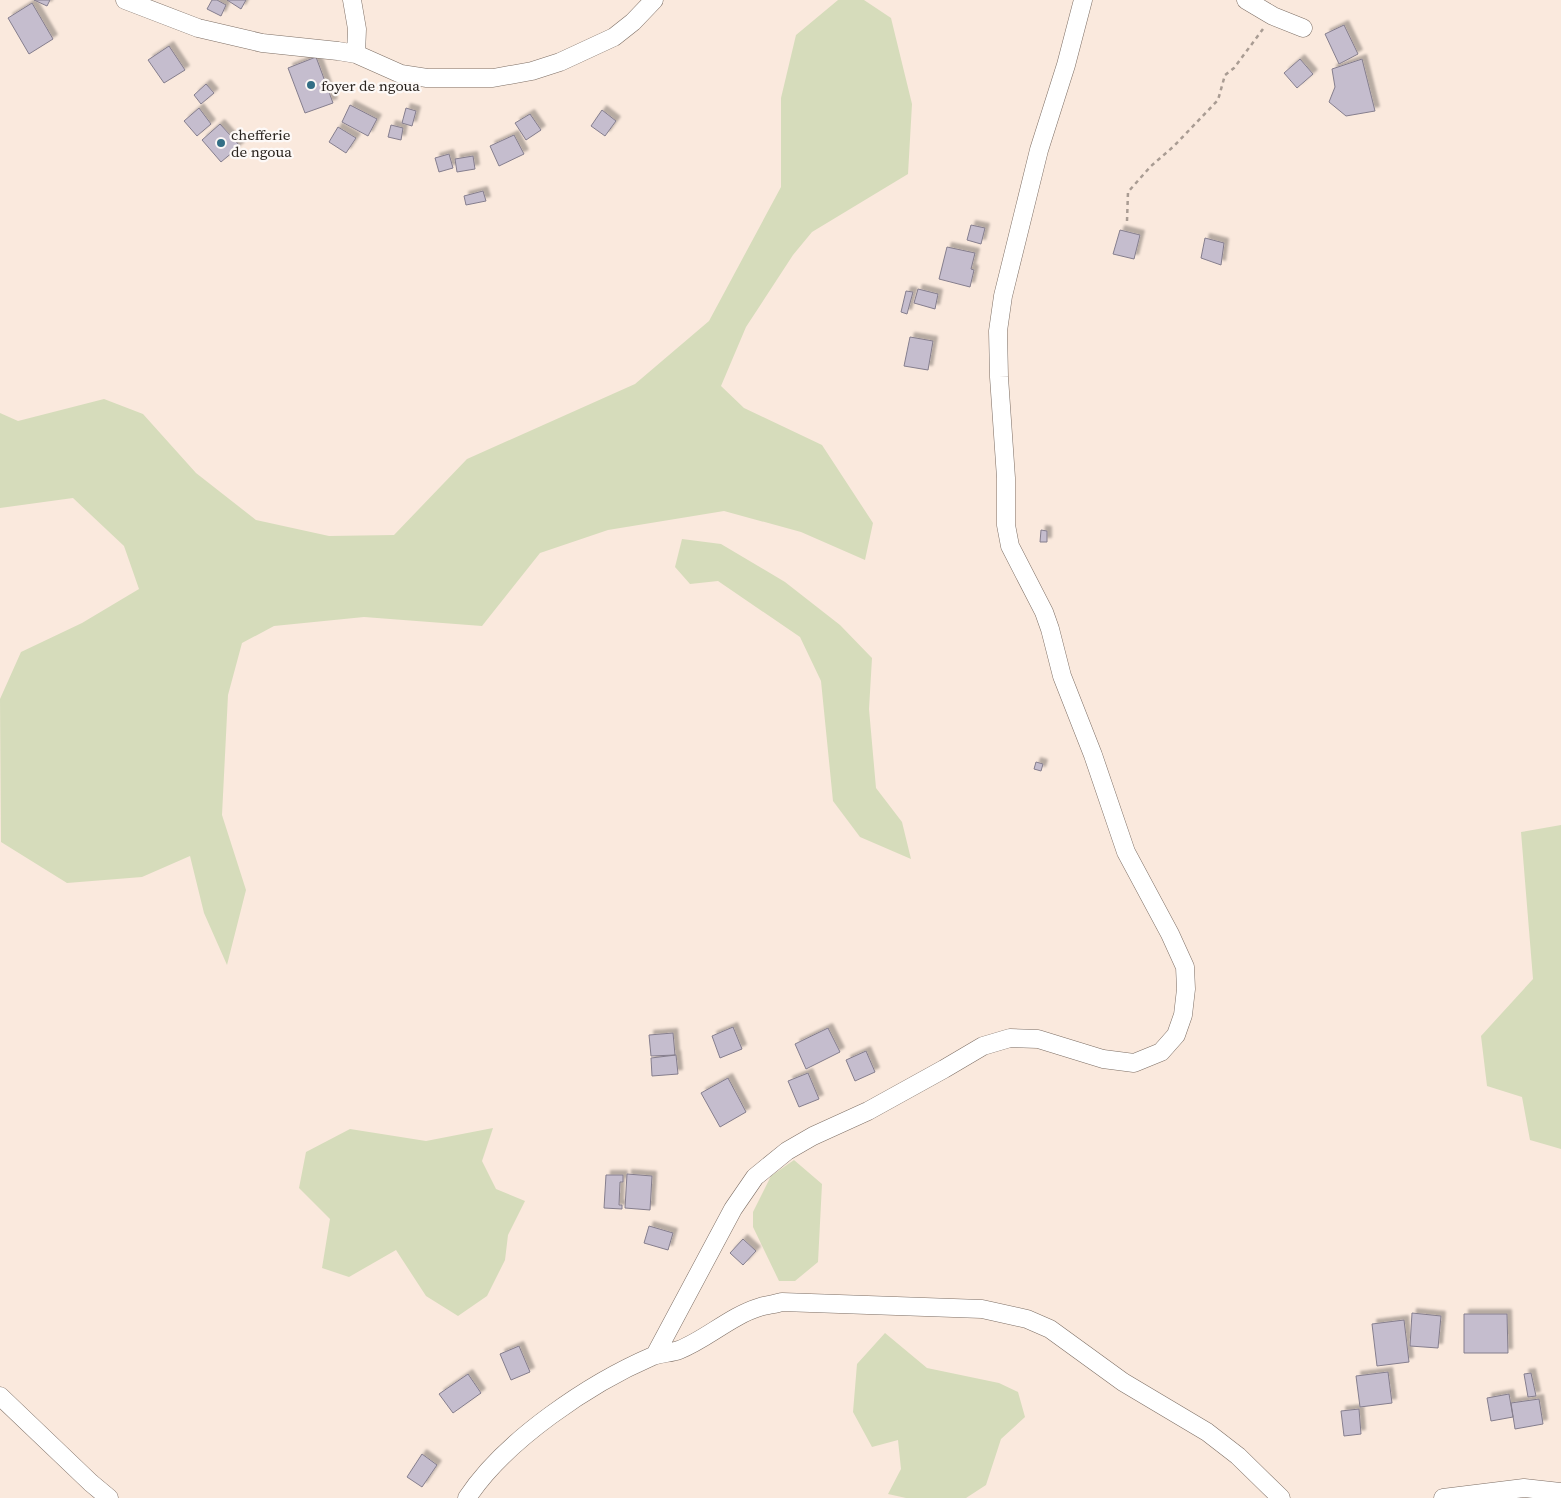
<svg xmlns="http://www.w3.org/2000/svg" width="1561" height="1498" viewBox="0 0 1561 1498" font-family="'Source Serif 4',serif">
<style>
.green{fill:#d6dcbb}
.building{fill:#c5bdce;stroke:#857e8d;filter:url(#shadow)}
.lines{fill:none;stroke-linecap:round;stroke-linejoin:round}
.minor-casing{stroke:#7d6e64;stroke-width:19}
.path{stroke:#a99c93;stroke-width:2.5;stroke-dasharray:4 4;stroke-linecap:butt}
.minor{stroke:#fff;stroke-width:18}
.poi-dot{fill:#336f86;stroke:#fdf9f7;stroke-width:2}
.labels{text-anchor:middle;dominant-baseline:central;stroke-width:4.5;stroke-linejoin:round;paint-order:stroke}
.poi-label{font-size:15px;fill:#29231e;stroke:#fdf9f7;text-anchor:start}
</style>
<defs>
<filter id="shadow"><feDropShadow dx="4.5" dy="-4.5" stdDeviation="1" flood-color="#0004"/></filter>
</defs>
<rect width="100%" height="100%" fill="#fae9dd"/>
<path class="green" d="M838,0h26l27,18 21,86 -4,70 -96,58 -19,23 -47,72 -25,59 23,22 78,37 51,78 -8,37 -64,-28 -77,-21 -116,19 -68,23 -58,73 -118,-9 -90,9 -32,17 -14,52 -6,120 24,75 -19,75 -23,-52 -14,-57 -48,21 -75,6 -66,-41 -1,-143 21,-47 61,-29 57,-34 -15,-43 -51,-48 -73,10v-95l18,8 86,-22 39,15 53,59 60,47 73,16 65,-1 73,-76 168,-75 74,-63 72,-134v-89l15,-63z
M682,539l39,5 64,38 55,43 32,33 -3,51 7,79 26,34 9,37 -51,-22 -27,-36 -12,-120 -21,-44 -82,-56 -28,3 -15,-17z
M1561,825v324l-31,-9 -8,-43 -35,-11 -6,-50 52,-57 -12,-147z
M493,1128l-11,33 14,28 29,12 -17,34 -3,25 -18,36 -29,20 -32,-20 -30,-46 -47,27 -27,-9 8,-49 -31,-31 7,-36 44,-23 76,12z
M794,1160l28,24 -4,78 -23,19h-16l-26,-54v-15l18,-36z
M885,1333l42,35 72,15 19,9 7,25 -24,22 -15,46 -20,13h-60l-18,-4 13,-25 -3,-29 -26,7 -19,-35 4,-48z"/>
<path class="building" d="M34,0h16l-3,6z
M212,0h5l9,5 -5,11 -14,-7z
M227,0h19l-5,9z
M32,3l21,36 -24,15 -21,-36z
M1344,25l14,29 -19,10 -14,-30z
M169,46l16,24 -21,13 -16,-23z
M316,57l17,46 -28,10 -17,-45z
M1300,59l13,15 -16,14 -13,-15z
M1362,59l13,52 -29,5 -17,-14 6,-15 -3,-18z
M206,84l8,9 -13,11 -7,-9z
M350,105l27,14 -9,17 -26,-14z
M199,108l12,16 -14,12 -13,-15z
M406,108l10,3 -4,15 -10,-3z
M602,110l14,11 -11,15 -14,-10z
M530,114l11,16 -15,10 -11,-17z
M220,124l20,22 -19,16 -19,-22z
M391,125l12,3 -2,12 -13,-3z
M338,127l18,11 -10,15 -17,-11z
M514,135l10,19 -25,12 -9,-20z
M449,154l4,14 -14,4 -4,-14z
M473,156l2,13 -18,3 -2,-13z
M483,191l3,10 -20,4 -2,-9z
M971,225l14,3 -4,16 -14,-4z
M1120,230l20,5 -6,24 -21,-5z
M1205,238l19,5 -3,22 -20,-7z
M947,247l28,6 -4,16 3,1 -4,17 -31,-8z
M918,289l20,5 -3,15 -21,-6z
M906,291l7,1 -6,22 -6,-2z
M910,337l23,4 -5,29 -24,-4z
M1041,530l6,1v11h-7z
M1036,762l7,2 -2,7 -7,-2z
M733,1027l9,22 -22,9 -8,-22z
M828,1028l12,24 -34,17 -11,-25z
M673,1033l2,22 -24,1 -2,-21z
M866,1051l9,21 -20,9 -9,-21z
M676,1055l2,19 -26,2 -1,-18z
M808,1073l11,26 -20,8 -11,-26z
M728,1078l18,34 -26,15 -19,-34z
M627,1174l25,2 -2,34 -25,-2z
M606,1175h17v7h-3l-1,23h3v4l-18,-1z
M649,1226l24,7 -5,17 -24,-7z
M743,1239l13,12 -13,14 -13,-12z
M1412,1313l29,3 -3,32 -28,-2z
M1464,1314h43l1,39h-44z
M1404,1320l5,42 -32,4 -5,-42z
M519,1346l11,26 -19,8 -11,-26z
M1388,1372l4,31 -32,4 -4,-31z
M1531,1373l5,23 -8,1 -4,-23z
M468,1374l13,19 -28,20 -14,-19z
M1509,1394l4,23 -22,4 -4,-23z
M1539,1399l4,25 -28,5 -4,-26z
M1359,1409l2,25 -17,2 -3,-25z
M422,1454l15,11 -15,22 -15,-10z"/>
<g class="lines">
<g class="minor-casing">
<path id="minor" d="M125,0l73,28 64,15 76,8 18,3 45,20 26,4h66l39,-7 28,-9 54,-25 19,-15 21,-22
M352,0l5,29 -1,25
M1246,0l27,16 30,12
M655,1355l78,-146 22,-32 32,-26 26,-15 55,-25 76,-42 39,-23 27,-8 28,1 65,20 31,4 27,-11 15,-17 7,-20 3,-26 -1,-22 -15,-33 -44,-82 -33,-97 -31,-79 -12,-47 -6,-17 -34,-66 -4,-21v-47l-7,-101 -1,-46 5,-35 36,-146 27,-85 17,-65
M0,1396l91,87 18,15
M467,1498c38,-58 123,-115 186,-142 8,-3 18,-3 26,-6 28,-11 51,-34 81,-43 7,-2 15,-3 22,-5l200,7 45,10 23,10 73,53 84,50 31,24 43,42
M1443,1498l81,-10 37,4"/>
</g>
<path class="path" d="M1127,221l1,-29 23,-26 23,-20 44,-46 7,-25 9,-7 29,-39"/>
<use href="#minor" class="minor"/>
</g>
<g class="poi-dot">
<circle cx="311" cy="85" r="5"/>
<circle cx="221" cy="143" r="5"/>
</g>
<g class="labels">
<g class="poi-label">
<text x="321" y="85">foyer de ngoua</text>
<text x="231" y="134">chefferie<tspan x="231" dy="17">de ngoua</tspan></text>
</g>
</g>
</svg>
